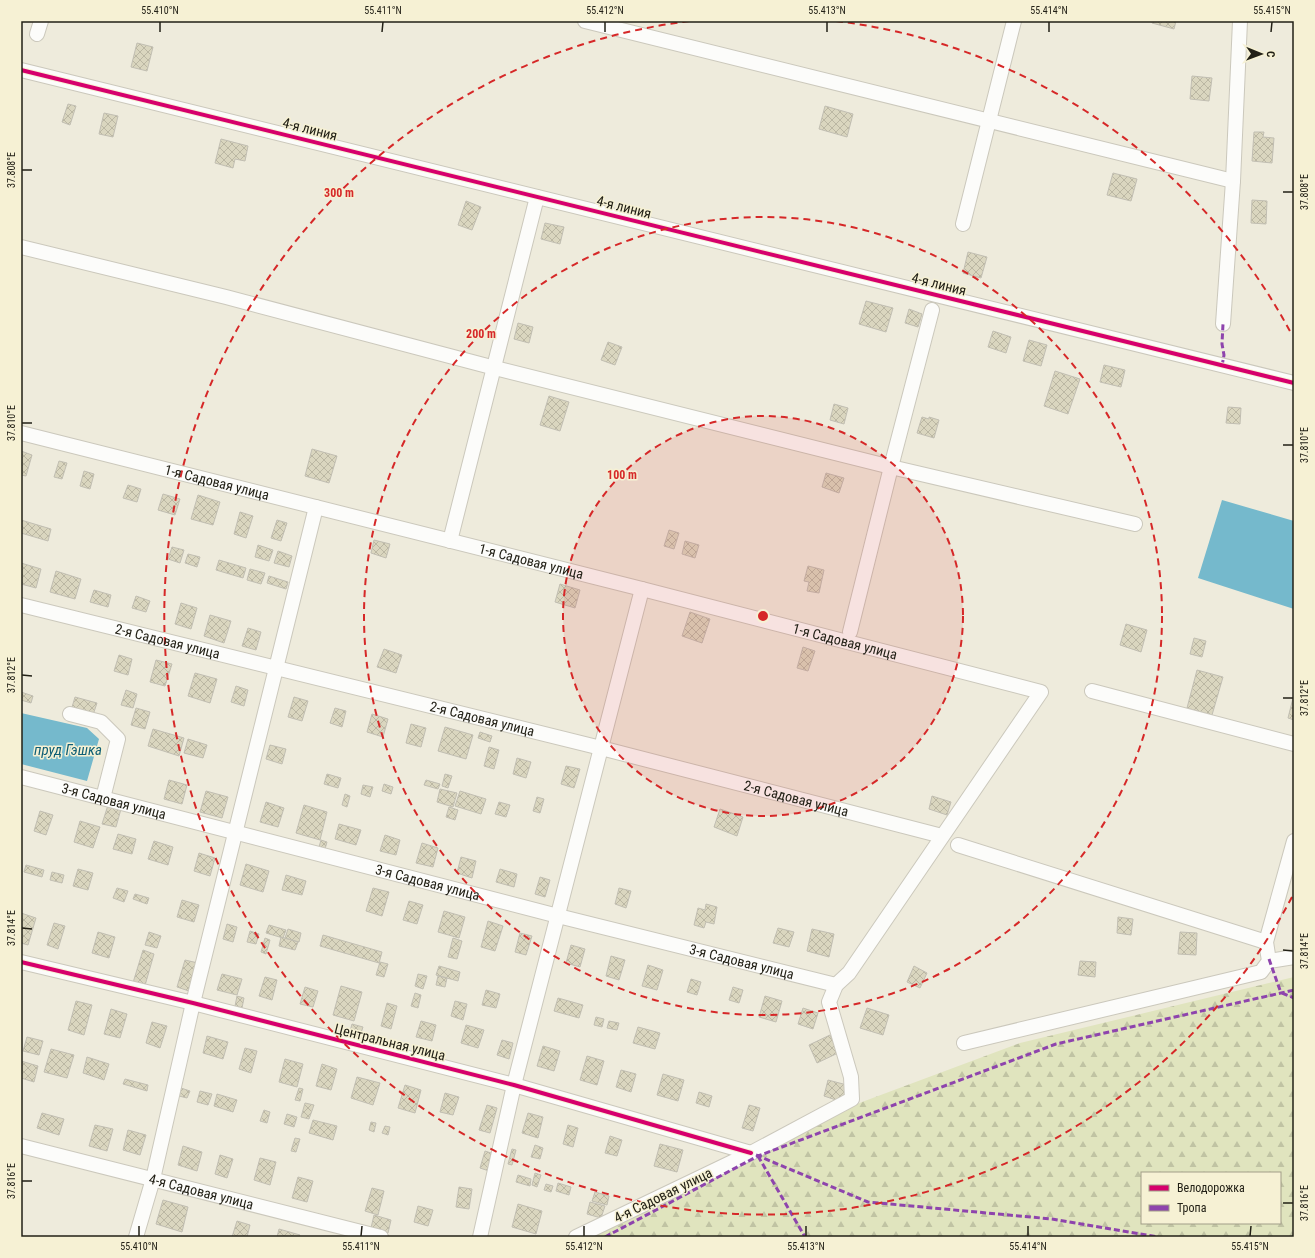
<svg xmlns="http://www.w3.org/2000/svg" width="1315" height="1258" viewBox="0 0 1315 1258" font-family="'Roboto Condensed',sans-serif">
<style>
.forest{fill:url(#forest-firs);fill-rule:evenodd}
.water{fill:#75b9cc}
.building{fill:url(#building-cross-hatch);stroke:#c1beb2}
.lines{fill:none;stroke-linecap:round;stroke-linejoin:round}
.minor-casing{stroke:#cbc8bc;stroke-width:16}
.minor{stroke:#fcfcfa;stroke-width:14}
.quiet{stroke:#8e44ad;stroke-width:3;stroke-dasharray:6 3;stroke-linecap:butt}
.cycleway-casing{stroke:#f6f1d4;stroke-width:6}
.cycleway{stroke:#d6006c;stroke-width:4}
.ticks{fill:none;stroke:#222016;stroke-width:1.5}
.ring{fill:none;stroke:#d62828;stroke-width:2;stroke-dasharray:7 5}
.labels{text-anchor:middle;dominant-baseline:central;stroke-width:3;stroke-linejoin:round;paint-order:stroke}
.street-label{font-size:14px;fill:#222016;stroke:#f6f1d4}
.water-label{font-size:15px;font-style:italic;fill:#0f5e75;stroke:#f6f1d4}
.centre{fill:#d62828;stroke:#f6f1d4;stroke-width:2}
.ring-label{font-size:12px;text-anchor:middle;font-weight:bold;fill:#d62828;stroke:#f6f1d4;stroke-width:3;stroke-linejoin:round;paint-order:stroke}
.neatline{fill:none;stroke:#222016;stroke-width:1.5}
.ticks-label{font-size:10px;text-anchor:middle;fill:#222016}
</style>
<defs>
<pattern id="forest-firs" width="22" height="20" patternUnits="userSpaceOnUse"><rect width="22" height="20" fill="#e0e4be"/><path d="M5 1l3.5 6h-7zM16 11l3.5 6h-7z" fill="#c0c3a3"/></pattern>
<pattern id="building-cross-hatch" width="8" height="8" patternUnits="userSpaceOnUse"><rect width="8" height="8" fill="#dad6bf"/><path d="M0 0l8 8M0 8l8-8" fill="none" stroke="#bbb7a3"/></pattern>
</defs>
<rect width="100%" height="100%" fill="#eeebdc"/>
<path class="forest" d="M1294,977v260h-722l290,-135 158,-59zM1142,1173h138v50h-138z"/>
<path class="water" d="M1222,500l72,21v88l-96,-31z
M21,713l66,15 12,11 -12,42 -66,-17z"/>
<path class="building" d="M1152,21h24l-2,8 -22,-6z
M137,43l16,4 -6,24 -16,-4z
M1192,76l20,2 -3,23 -19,-2z
M68,104l8,2 -6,19 -8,-3z
M825,106l28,8 -6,23 -28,-8z
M104,113l14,3 -5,21 -14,-3z
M1254,132h10l-1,5 11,1 -2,25 -20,-2z
M221,139l27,7 -3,15 -10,-2 -2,9 -18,-5z
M1113,173l24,6 -6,22 -24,-6z
M1252,200l15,1 -1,23 -15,-1z
M466,201l15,6 -9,23 -14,-5z
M545,223l19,4 -4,17 -19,-5z
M968,252l19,5 -6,21 -18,-5z
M866,301l27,7 -7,24 -27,-8z
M909,309l13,5 -4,13 -13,-4z
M518,323l15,4 -4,16 -15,-4z
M993,331l18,6 -5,16 -18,-6z
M1029,340l18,5 -6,21 -18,-5z
M608,342l14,5 -7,18 -14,-5z
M1104,365l21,5 -4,17 -21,-5z
M1055,371l25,8 -12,35 -24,-8z
M549,396l20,6 -9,29 -20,-6z
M834,404l14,4 -4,16 -14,-4z
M1228,407l13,1 -1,16 -14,-1z
M922,417l7,2v-2l10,3 -5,18 -17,-5z
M312,449l25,7 -8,27 -24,-7z
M21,451l11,4 -6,21 -5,-1z
M59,461l8,2 -5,16 -8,-2z
M84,471l10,3 -4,15 -10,-3z
M826,473l18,5 -5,15 -17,-6z
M128,485l13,4 -4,13 -14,-4z
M163,494l17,5 -5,16 -17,-5z
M198,495l22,7 -7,23 -22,-6z
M240,512l13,4 -7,22 -12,-4z
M21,520l30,9 -3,12 -27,-8z
M277,520l10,3 -6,18 -10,-3z
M669,530l10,3 -5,16 -10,-3z
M374,540l16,4 -4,14 -15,-5z
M685,541l14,4 -4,13 -13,-4z
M258,545l15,5 -4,11 -14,-4z
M172,547l12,3 -4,13 -12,-4z
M278,551l14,5 -3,11 -15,-4z
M188,554l12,3 -3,10 -12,-4z
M219,560l27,8 -3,10 -27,-8z
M21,563l20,6 -5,19 -15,-4z
M808,566l16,4 -5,23 -12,-2 2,-9 -5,-1z
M250,569l15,4 -4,11 -14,-4z
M56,571l25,8 -6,20 -25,-7z
M269,576l19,6 -2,7 -19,-6z
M560,584l20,6 -5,18 -20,-6z
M94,590l17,5 -3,12 -18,-5z
M136,596l14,5 -4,11 -14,-4z
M181,603l16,5 -6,21 -16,-5z
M690,612l20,7 -8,24 -20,-7z
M210,615l21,6 -7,22 -20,-7z
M1126,624l21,6 -6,22 -21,-7z
M248,628l13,4 -5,18 -14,-4z
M1194,638l12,3 -4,16 -12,-3z
M803,647l12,4 -7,20 -11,-3z
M384,649l18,6 -6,18 -19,-6z
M119,655l13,4 -4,16 -14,-4z
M156,660l16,4 -7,22 -15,-4z
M1197,670l26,7 -11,38 -25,-7z
M195,673l22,6 -7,24 -22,-7z
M236,686l12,4 -4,16 -13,-4z
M126,690l11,4 -4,14 -12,-3z
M21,692l12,4 -2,7 -10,-3z
M75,697l22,6 -6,18 -21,-7z
M294,697l14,4 -6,20 -14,-4z
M1293,698h1v22l-6,-2z
M136,708l14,4 -5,17 -14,-4z
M335,708l11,3 -4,16 -12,-4z
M372,714l16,5 -5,18 -16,-5z
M411,724l15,4 -5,19 -15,-4z
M445,727l28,8 -7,24 -28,-8z
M153,729l31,9 -5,18 -31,-10z
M480,732l12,4 -2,6 -12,-4z
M188,739l19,6 -4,13 -19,-5z
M270,745l16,4 -4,15 -16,-5z
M489,747l10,3 -5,19 -10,-3z
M517,758l14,4 -5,16 -13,-4z
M566,766l14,3 -6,19 -13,-4z
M327,774l14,4 -3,10 -14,-4z
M445,774l7,2 -4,12 -6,-2z
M169,780l18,5 -5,19 -18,-5z
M426,780l14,4 -2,5 -14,-4z
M384,784l9,3 -2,7 -9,-3z
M363,785l10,2 -3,10 -9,-3z
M440,789l17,4 -4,14 -16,-5z
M206,791l22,6 -6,21 -22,-6z
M460,791l26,8 -5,15 -26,-8z
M345,794l5,2 -3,11 -5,-2z
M932,796l19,6 -4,13 -18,-6z
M537,797l7,2 -4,14 -7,-2z
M266,802l18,6 -6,19 -18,-5z
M499,802l11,3 -4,12 -11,-3z
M108,805l13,4 -5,18 -14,-3z
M304,805l23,7 -7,28 -24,-7z
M449,807l9,3 -3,10 -9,-3z
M720,809l23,8 -6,19 -23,-9z
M40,811l13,4 -7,20 -12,-4z
M80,821l20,6 -7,21 -19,-6z
M339,824l22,6 -5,15 -21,-6z
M118,834l18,5 -4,15 -19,-5z
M385,835l15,5 -4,15 -16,-4z
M321,840l6,2 -4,14 -6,-2z
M154,841l19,6 -5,18 -20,-6z
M422,843l16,5 -5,19 -17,-4z
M199,853l16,5 -5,18 -16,-5z
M461,857l15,4 -4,17 -15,-5z
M246,864l23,7 -6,21 -23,-7z
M26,865l18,5 -2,7 -18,-5z
M78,869l15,4 -5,17 -15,-4z
M500,869l17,5 -3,13 -18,-5z
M52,872l12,3 -2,8 -12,-3z
M286,875l20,6 -4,14 -20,-5z
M540,877l10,3 -5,17 -10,-3z
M117,888l11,3 -4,11 -11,-4z
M373,888l16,4 -7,24 -16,-5z
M619,888l12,3 -5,17 -11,-4z
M135,894l14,4 -2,6 -14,-5z
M182,900l17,5 -5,17 -17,-5z
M409,901l14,4 -6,19 -14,-4z
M706,904l11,3 -3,17 -8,-2 -2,6 -10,-3 4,-17 7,2z
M444,911l21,6 -6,21 -21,-6z
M21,913l15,5 -8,27 -7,-2z
M1118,917l15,2 -2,16 -14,-2z
M488,921l15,5 -8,25 -14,-4z
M54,923l11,3 -7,23 -11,-4z
M227,924l10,3 -4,15 -10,-3z
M269,925l17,5 -3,8 -17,-5z
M778,928l16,4 -5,15 -16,-4z
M288,929l13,4 -2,9 -14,-4z
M812,929l22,5 -5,23 -22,-6z
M250,931l9,3 -3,10 -9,-2z
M98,932l17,5 -6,21 -17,-5z
M149,932l12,4 -4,12 -12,-3z
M1180,932l17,1 -1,22 -18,-1z
M520,933l12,3 -6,19 -11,-3z
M323,935l59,17 -3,11 -59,-17z
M281,937l17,5 -3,8 -16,-4z
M265,938l5,2 -4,14 -5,-2z
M453,938l9,3 -5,18 -9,-2z
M571,945l14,4 -5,18 -14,-4z
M143,950l11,4 -10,35 -12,-3z
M611,956l14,4 -6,20 -13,-4z
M185,960l13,3 -9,28 -12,-4z
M1080,961l16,1 -1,15 -17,-2z
M380,962l8,2 -4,13 -8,-2z
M648,965l15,5 -6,20 -15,-4z
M439,966l21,6 -2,9 -22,-6z
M914,966l13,7 -7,15 -13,-6z
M222,974l20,5 -5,16 -20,-5z
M418,974l9,2 -4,13 -8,-3z
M438,976l9,2 -2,9 -9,-2z
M265,977l12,3 -5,20 -13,-4z
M691,979l10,3 -4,13 -10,-3z
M341,986l21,6 -8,29 -21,-6z
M305,987l13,4 -5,16 -13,-3z
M733,987l10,3 -4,13 -10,-3z
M486,990l14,4 -4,14 -14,-3z
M415,993l6,2 -3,13 -7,-2z
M237,996l7,2 -2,10 -7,-2z
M765,996l17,5 -6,21 -17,-5z
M558,998l25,7 -4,13 -25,-7z
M76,1001l16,4 -8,30 -16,-5z
M455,1001l12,3 -4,16 -12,-4z
M387,1003l10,3 -6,23 -10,-3z
M803,1008l15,5 -5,16 -15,-5z
M867,1008l22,7 -6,20 -23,-7z
M111,1009l16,5 -7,24 -16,-4z
M596,1017l8,2 -2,8 -8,-2z
M421,1021l15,4 -4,16 -16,-4z
M609,1021l10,2 -2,7 -10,-2z
M152,1022l15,4 -7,22 -14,-5z
M352,1024l11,3 -5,15 -10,-3z
M466,1025l18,5 -6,18 -17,-5z
M638,1027l22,6 -5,16 -22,-6z
M830,1035l8,18 -21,10 -8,-18z
M207,1036l21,6 -5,17 -20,-6z
M27,1037l16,4 -4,14 -16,-4z
M502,1040l11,3 -4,16 -12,-4z
M543,1046l17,5 -6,20 -17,-5z
M245,1048l12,3 -6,22 -12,-4z
M51,1049l23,6 -7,23 -23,-6z
M587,1056l17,5 -7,24 -17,-5z
M87,1057l22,7 -5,16 -21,-7z
M285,1059l18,5 -6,23 -18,-5z
M21,1061l17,5 -4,16 -13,-4z
M322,1064l15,5 -6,21 -15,-4z
M621,1070l15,4 -5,18 -15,-5z
M663,1074l21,6 -6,21 -21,-6z
M357,1077l23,6 -7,22 -22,-7z
M125,1079l23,6 -1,6 -24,-7z
M828,1080l19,5 -5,17 -18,-6z
M405,1085l16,5 -6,23 -17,-5z
M181,1088l9,3 -3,7 -8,-2z
M299,1088l4,1 -3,12 -5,-1z
M200,1091l12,3 -4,11 -11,-3z
M699,1092l13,4 -3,11 -13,-4z
M445,1093l14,4 -6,18 -13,-3z
M217,1094l20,6 -4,12 -19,-6z
M305,1103l9,2 -5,14 -8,-2z
M487,1105l10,3 -7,25 -11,-3z
M749,1105l11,3 -7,23 -11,-3z
M264,1110l6,2 -3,11 -7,-2z
M42,1113l22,6 -5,16 -22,-7z
M528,1113l15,4 -5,21 -16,-5z
M287,1114l10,3 -3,10 -10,-3z
M313,1120l24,6 -4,14 -24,-7z
M371,1122l5,1 -2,9 -5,-2z
M95,1125l18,4 -6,22 -18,-5z
M568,1125l10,3 -5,19 -10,-3z
M385,1126l5,1 -2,8 -6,-2z
M128,1130l18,5 -6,20 -17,-5z
M610,1136l12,4 -5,16 -12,-3z
M295,1138l5,1 -4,13 -5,-1z
M660,1144l23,6 -6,22 -23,-6z
M535,1145l8,3 -3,11 -9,-2z
M183,1146l19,6 -5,19 -19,-6z
M512,1149l4,1 -4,15 -4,-1z
M485,1151l9,3 -5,17 -9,-3z
M220,1155l13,4 -6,19 -12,-4z
M260,1158l16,4 -6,23 -16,-5z
M535,1173l6,2 -4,12 -5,-2z
M518,1175l13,4 -1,7 -14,-4z
M298,1177l15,4 -6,21 -15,-4z
M558,1183l13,4 -2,8 -13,-4z
M546,1184l7,2 -2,6 -7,-2z
M459,1187l13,2 -3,20 -13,-2z
M372,1188l12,3 -6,24 -13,-4z
M595,1192l14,4 -2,9 -15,-4z
M163,1200l25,7 -6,25 -26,-8z
M590,1202l15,4 -4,12 -14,-4z
M518,1204l24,7 -6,23 -24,-7z
M418,1206l15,4 -5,16 -14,-4z
M374,1215l17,5 -3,13 -17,-5z
M237,1221l13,4 -3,12h-15z
M279,1229l21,6 -1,2h-22z"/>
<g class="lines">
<g class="minor-casing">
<g id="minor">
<path d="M585,21l648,160"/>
<path d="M37,34l4,-13"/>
<path d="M21,70l1273,313"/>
<path d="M963,224l51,-203"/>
<path d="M21,247l205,50 269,71 396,99 244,57"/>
<path d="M1223,324l10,-143 7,-160"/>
<path id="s1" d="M21,433l621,156 399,103 -192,281 -13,12 -7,17 22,75 1,22 -101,54 -175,84"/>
<path d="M450,541l87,-344"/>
<path id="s2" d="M21,605l580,143 341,88"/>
<path d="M850,632l41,-165 41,-157"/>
<path d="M1092,691l202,53"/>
<path d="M70,714l31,8 17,17 -15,59"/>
<path id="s3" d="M21,777l537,139 278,69"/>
<path d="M958,845l308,97"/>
<path d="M1269,961l25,-4"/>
<path d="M21,962l172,41 321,82 237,68"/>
<path d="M964,1043l297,-71 8,-11 -3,-19 28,-101"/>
<path id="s4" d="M21,1146l360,91"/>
<path d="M136,1237l17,-58 40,-176 123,-496"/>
<path d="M480,1237l34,-152 128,-496"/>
</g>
</g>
<use href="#minor" class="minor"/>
<path class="quiet" d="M1222,366l2,-11 -2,-11 1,-20
M1269,959l12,34
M1282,993l12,5
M756,1155l112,47 184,17 106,18
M758,1156l47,81
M605,1237l153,-81 298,-112 238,-54"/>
<g class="cycleway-casing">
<path id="cycleway" d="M21,70l1273,313
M21,962l172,41 321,82 237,68"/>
</g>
<use href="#cycleway" class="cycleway"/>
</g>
<path class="ticks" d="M160,32v-10M382,32l1,-10M605,32v-10M827,32v-10M1049,32v-10M1271,32l1,-10M22,170h10M1283,192h10M22,423h10M1283,445h10M22,675l10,1M1283,698h10M22,928l10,1M1283,950l10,1M22,1181h10M1283,1203h10M139,1236v-10M361,1236l1,-10M584,1236v-10M806,1236v-10M1028,1236v-10M1250,1236l1,-10"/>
<circle cx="763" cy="616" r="200" fill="#d62828" fill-opacity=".12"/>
<g class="ring">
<circle cx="763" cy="616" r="200"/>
<circle cx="763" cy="616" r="399"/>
<path d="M1292 897A599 599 0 1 1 690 21M836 21A599 599 0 0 1 1292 335"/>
</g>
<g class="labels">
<g class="street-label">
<text transform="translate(310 129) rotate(14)">4-я линия</text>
<text transform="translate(624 207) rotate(14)">4-я линия</text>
<text transform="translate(939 284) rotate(14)">4-я линия</text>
<text stroke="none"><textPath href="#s1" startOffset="202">1-я Садовая улица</textPath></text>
<text stroke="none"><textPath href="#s1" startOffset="526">1-я Садовая улица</textPath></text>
<text stroke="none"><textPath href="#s2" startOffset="151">2-я Садовая улица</textPath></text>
<text stroke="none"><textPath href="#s1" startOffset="850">1-я Садовая улица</textPath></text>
<text stroke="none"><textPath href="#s2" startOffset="475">2-я Садовая улица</textPath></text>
<text stroke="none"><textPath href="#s2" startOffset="799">2-я Садовая улица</textPath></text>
<text stroke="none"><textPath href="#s3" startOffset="96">3-я Садовая улица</textPath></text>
<text stroke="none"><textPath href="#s3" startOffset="420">3-я Садовая улица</textPath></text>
<text stroke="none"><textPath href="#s3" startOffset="744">3-я Садовая улица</textPath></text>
<text transform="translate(390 1042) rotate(14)">Центральная улица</text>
<text stroke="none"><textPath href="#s4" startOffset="186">4-я Садовая улица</textPath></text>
<text transform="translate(663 1195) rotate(-26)">4-я Садовая улица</text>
</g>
<g class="water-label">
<text x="68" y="750">пруд Гэшка</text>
</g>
</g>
<circle cx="763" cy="616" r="6" class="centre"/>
<g class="ring-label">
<text x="339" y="197">300 m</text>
<text x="481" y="338">200 m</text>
<text x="622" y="479">100 m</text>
</g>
<rect width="1315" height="1258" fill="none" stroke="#f6f1d4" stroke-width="44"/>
<rect x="1141" y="1172" width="140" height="52" fill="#f6f1d4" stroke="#a19d88"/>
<rect x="1149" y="1185" width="20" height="6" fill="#d6006c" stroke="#a19d88"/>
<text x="1177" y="1192" font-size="12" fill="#222016">Велодорожка</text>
<rect x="1149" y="1205" width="20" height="6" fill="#8e44ad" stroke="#a19d88"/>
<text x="1177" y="1212" font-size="12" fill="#222016">Тропа</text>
<g transform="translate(1261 54) rotate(91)" stroke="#f6f1d4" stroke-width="3" paint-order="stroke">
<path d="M0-3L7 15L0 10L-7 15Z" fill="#222016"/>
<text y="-6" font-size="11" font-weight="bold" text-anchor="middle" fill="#222016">С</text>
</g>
<rect x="22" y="22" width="1271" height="1214" class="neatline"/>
<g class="ticks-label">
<text x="160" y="14">55.410°N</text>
<text x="383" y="14">55.411°N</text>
<text x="605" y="14">55.412°N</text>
<text x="827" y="14">55.413°N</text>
<text x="1049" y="14">55.414°N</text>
<text x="1272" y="14">55.415°N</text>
<text transform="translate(11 170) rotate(-90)" y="4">37.808°E</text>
<text transform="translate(1304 192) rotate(-90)" y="4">37.808°E</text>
<text transform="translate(11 423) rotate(-90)" y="4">37.810°E</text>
<text transform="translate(1304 445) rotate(-90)" y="4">37.810°E</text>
<text transform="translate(11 675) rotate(-90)" y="4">37.812°E</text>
<text transform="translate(1304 698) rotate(-90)" y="4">37.812°E</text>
<text transform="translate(11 928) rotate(-90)" y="4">37.814°E</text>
<text transform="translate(1304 951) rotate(-90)" y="4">37.814°E</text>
<text transform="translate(11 1181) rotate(-90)" y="4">37.816°E</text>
<text transform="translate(1304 1203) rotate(-90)" y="4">37.816°E</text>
<text x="139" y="1250">55.410°N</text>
<text x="361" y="1250">55.411°N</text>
<text x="584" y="1250">55.412°N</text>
<text x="806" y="1250">55.413°N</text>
<text x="1028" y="1250">55.414°N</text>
<text x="1250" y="1250">55.415°N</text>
</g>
</svg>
